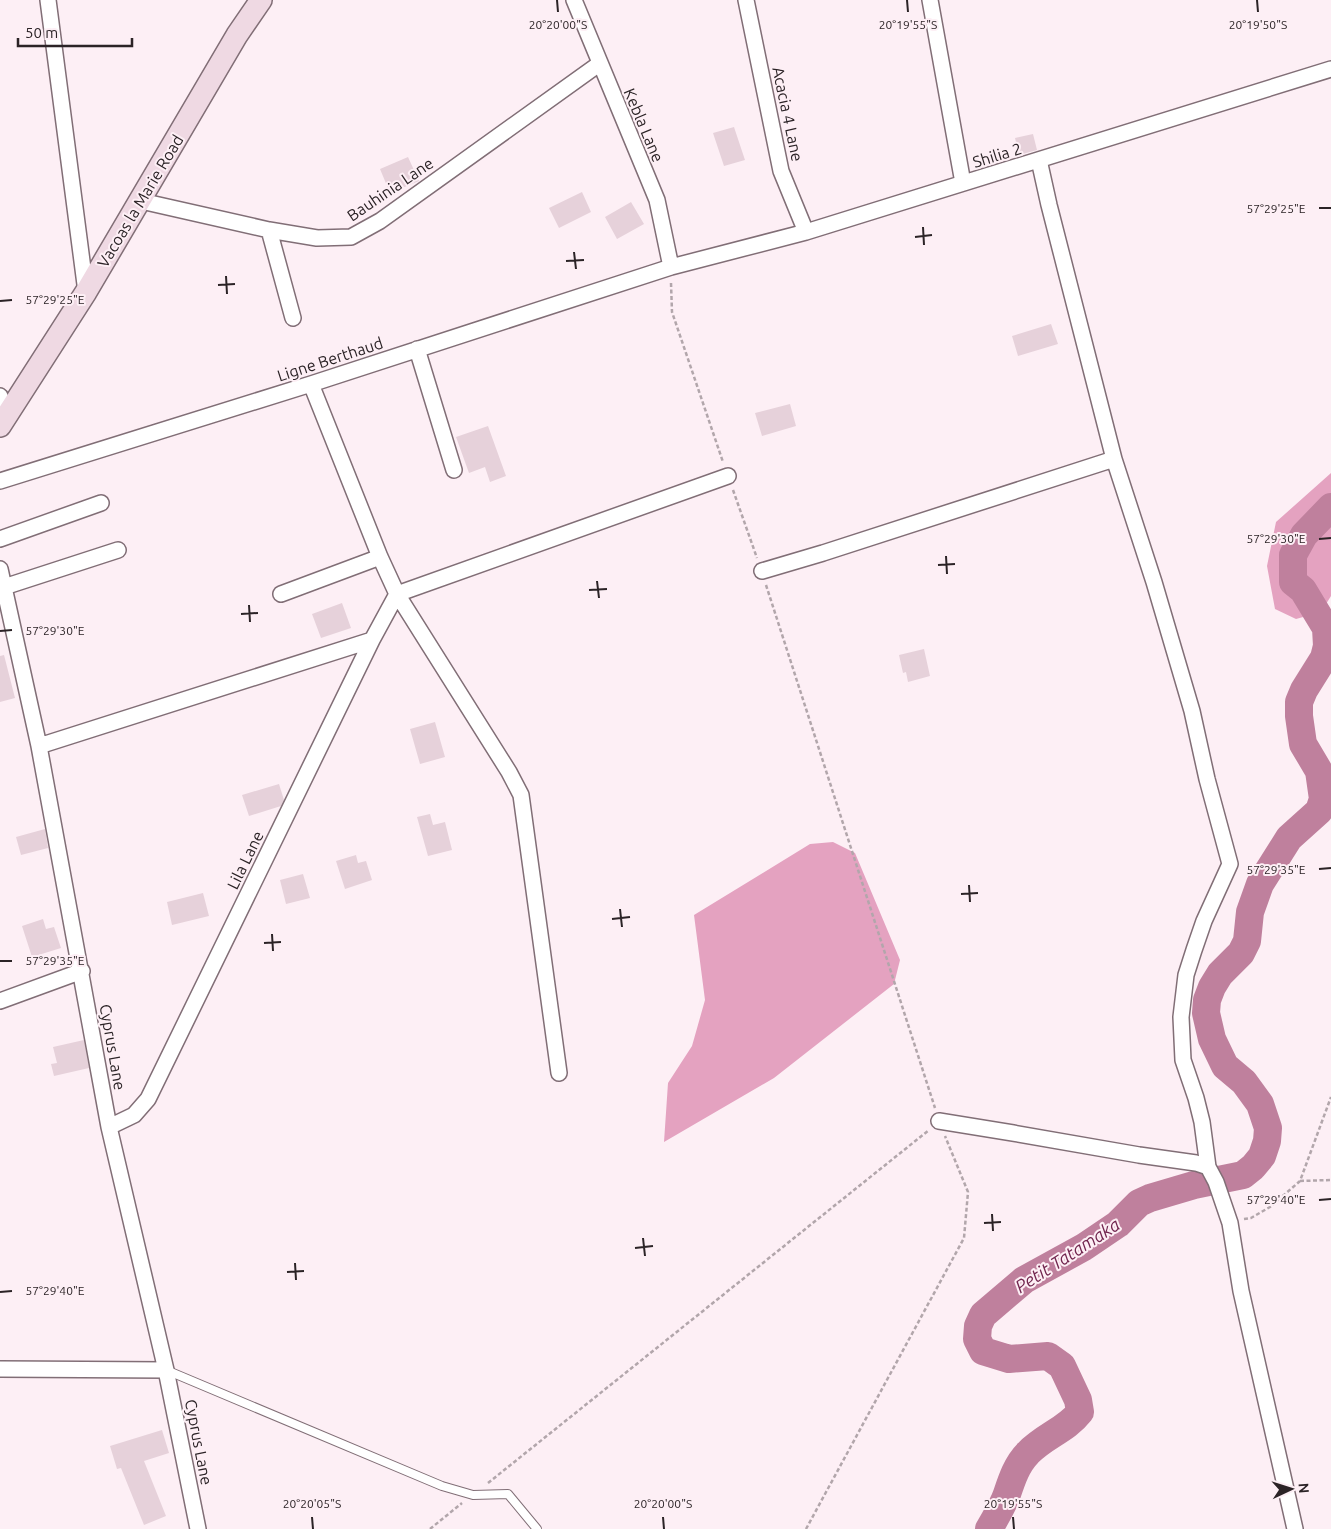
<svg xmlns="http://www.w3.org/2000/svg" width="1331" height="1529" viewBox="0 0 1331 1529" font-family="Ubuntu,sans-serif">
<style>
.forest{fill:#e4a2c0}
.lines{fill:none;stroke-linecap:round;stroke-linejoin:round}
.river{stroke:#bf809d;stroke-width:28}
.building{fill:#e6d1da}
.lane-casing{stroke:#816e76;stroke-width:10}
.street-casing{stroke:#816e76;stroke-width:18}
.secondary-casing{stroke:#816e76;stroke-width:24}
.path{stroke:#b2a6ab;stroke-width:2.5;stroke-dasharray:4 2.5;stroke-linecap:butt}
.lane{stroke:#fff;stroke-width:8}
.street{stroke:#fff;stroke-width:15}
.secondary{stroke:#efd9e3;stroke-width:21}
.ticks{fill:none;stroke:#2b2326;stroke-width:2}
.labels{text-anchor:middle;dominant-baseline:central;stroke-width:4;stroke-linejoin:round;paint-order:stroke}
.street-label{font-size:16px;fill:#2b2326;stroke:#fdeff5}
.water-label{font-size:18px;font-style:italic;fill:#71254e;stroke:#fdeff5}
.ticks-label{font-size:12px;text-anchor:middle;fill:#2b2326;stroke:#fdeff5;stroke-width:4;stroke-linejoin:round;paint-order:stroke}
</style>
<rect width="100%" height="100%" fill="#fdeff5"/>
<path class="forest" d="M1331,473v123l-10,16 -25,7 -21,-10 -8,-43 9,-44z
M833,842l22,11 45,107 -6,24 -120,94 -110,64 4,-59 24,-37 13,-46 -11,-85 116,-71z"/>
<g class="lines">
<path class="river" d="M989,1529c6,-11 14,-23 18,-35 5,-15 10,-30 21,-41 16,-17 38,-23 52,-41l-2,-12 -16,-34 -14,-10 -39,3 -26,-8 -6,-12 1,-13 5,-11 41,-35 60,-33 34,-23 21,-21 11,-5 44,-13 49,-10 10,-8 9,-11 5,-15 1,-13 -8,-24 -16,-22 -19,-16 -13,-27 -6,-26 1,-13 5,-13 8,-13 21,-21 6,-12 3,-29 10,-28 29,-46 30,-27 4,-12 -4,-28 -16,-27 -4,-28v-14l5,-12 20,-32 3,-12 -1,-18 -23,-38 -10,-8v-27l11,-20 27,-28"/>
</g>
<path class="building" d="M734,127l11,33 -21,6 -11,-33z
M1033,134l4,16 -18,5 -4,-17z
M408,157l11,24 -29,12 -10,-24z
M582,192l9,20 -32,16 -10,-20z
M631,202l13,22 -27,15 -12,-22z
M1051,324l7,20 -40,12 -6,-20z
M790,404l6,22 -34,10 -7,-23z
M488,426l18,50 -16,6 -5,-15 -16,6 -13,-36z
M342,603l9,25 -30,10 -9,-24z
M924,649l6,27 -22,6 -2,-10 -3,1 -4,-18z
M4,655l11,43 -15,4v-46z
M435,722l10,35 -25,7 -10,-35z
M279,784l5,16 -3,6 -32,10 -7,-21z
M430,814l3,11 12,-3 7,28 -24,6 -11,-39z
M45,829l3,19 -27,7 -5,-18z
M356,855l2,8 8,-2 6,19 -27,9 -9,-28z
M303,874l7,24 -24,6 -6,-24z
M203,893l6,23 -37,9 -5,-23z
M43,919l3,10 8,-2 7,21 -29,9 -10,-31z
M84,1040l5,28 -35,8 -3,-12 6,-1 -4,-16z
M162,1430l7,23 -25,8 22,55 -22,9 -23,-57 -4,1 -7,-23z"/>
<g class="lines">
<g class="lane-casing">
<path id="lane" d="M166,1370l276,116 31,9 35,-1 29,35"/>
</g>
<g class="street-casing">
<path id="street" d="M48,0l38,292
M574,0l83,200 14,67
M746,0l35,171 25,61
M930,0l33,183
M1039,160l10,45 65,254 40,123 38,129 15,68 23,85 -26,57 -10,29 -8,25 -5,42 2,43 13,38 6,24 6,45
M141,201l128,29 48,8 34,-1 29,-16 219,-157
M269,230l24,88
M417,349l37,121
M311,384l69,173 17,37 112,178 12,23 38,278
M0,396l6,21
M0,481l311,-97 360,-117 135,-35 525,-163
M0,539l101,-36
M0,569l39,177 70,381 57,243 32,159
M762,571l61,-18 291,-94
M4,587l114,-37
M281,594l99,-37
M39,746l333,-106
M0,1001l82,-30
M939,1121l74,12 126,22 57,8 12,4 8,15 14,41 11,68 54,238
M109,1127l25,-12 14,-16 224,-459 25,-46 331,-118
M0,1369l166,1"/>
</g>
<g class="secondary-casing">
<path id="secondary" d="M0,426l86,-134 151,-257 24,-35"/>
</g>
<path class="path" d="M671,283l1,29 51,150
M733,490l24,68
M766,585l169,523
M1300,1181l31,-1
M1244,1219l7,-1 19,-11 30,-26 31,-84
M488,1483l441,-353
M430,1529l32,-26
M806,1529l158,-291 4,-46 -23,-56"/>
<use href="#lane" class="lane"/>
<use href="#street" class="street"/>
<use href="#secondary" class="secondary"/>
</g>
<path class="ticks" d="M557,0l1,12M907,0l1,12M1257,0l1,12M1319,208h12M923,227l1,18M915,237l17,-2M574,252l2,17M566,261l18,-1M226,276l1,18M218,285l17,-1M0,301l12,-1M1319,539l12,-1M946,556l1,18M938,565l17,-1M597,581l2,17M589,590l18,-1M249,605l1,17M241,614l17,-1M0,631l12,-1M1319,869l12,-1M969,885l1,17M961,894l17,-1M620,909l2,18M612,919l18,-2M272,934l1,17M264,943l17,-1M0,961h12M1319,1200l12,-1M992,1214l1,17M984,1223l17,-1M643,1238l2,18M635,1248l18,-2M295,1263l1,17M287,1272l17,-1M0,1292l12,-1M312,1517l1,12M663,1517l1,12M1013,1517l1,12"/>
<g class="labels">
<g class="street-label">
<text transform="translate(788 114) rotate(78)">Acacia 4 Lane</text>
<text transform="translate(644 125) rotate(67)">Kebla Lane</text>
<text transform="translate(997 155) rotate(-17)">Shilia 2</text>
<text transform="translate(390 189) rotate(-34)">Bauhinia Lane</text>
<text transform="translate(140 201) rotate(-59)">Vacoas la Marie Road</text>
<text transform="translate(330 359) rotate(-18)">Ligne Berthaud</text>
<text transform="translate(245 860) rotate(-64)">Lila Lane</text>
<text transform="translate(113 1047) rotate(80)">Cyprus Lane</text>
<text transform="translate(199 1442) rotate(79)">Cyprus Lane</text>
</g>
<g class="water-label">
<text transform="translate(1067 1255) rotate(-33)">Petit Tatamaka</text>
</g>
</g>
<g class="ticks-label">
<text x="558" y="29">20°20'00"S</text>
<text x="908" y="29">20°19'55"S</text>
<text x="1258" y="29">20°19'50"S</text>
<text x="1276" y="213">57°29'25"E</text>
<text x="55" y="304">57°29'25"E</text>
<text x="1276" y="543">57°29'30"E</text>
<text x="55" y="635">57°29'30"E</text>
<text x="1276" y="874">57°29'35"E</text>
<text x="55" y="965">57°29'35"E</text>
<text x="1276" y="1204">57°29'40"E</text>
<text x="55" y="1295">57°29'40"E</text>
<text x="312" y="1508">20°20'05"S</text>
<text x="663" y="1508">20°20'00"S</text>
<text x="1013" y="1508">20°19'55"S</text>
</g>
<g transform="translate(1291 1489) rotate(86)" stroke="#fdeff5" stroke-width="4" paint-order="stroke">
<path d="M0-4L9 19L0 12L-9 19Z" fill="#2b2326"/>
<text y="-8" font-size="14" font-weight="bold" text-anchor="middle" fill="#2b2326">N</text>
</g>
<path d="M18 38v8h114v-8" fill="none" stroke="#2b2326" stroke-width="2.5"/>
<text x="25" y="38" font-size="15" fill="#2b2326" stroke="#fdeff5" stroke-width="4" paint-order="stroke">50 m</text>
</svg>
